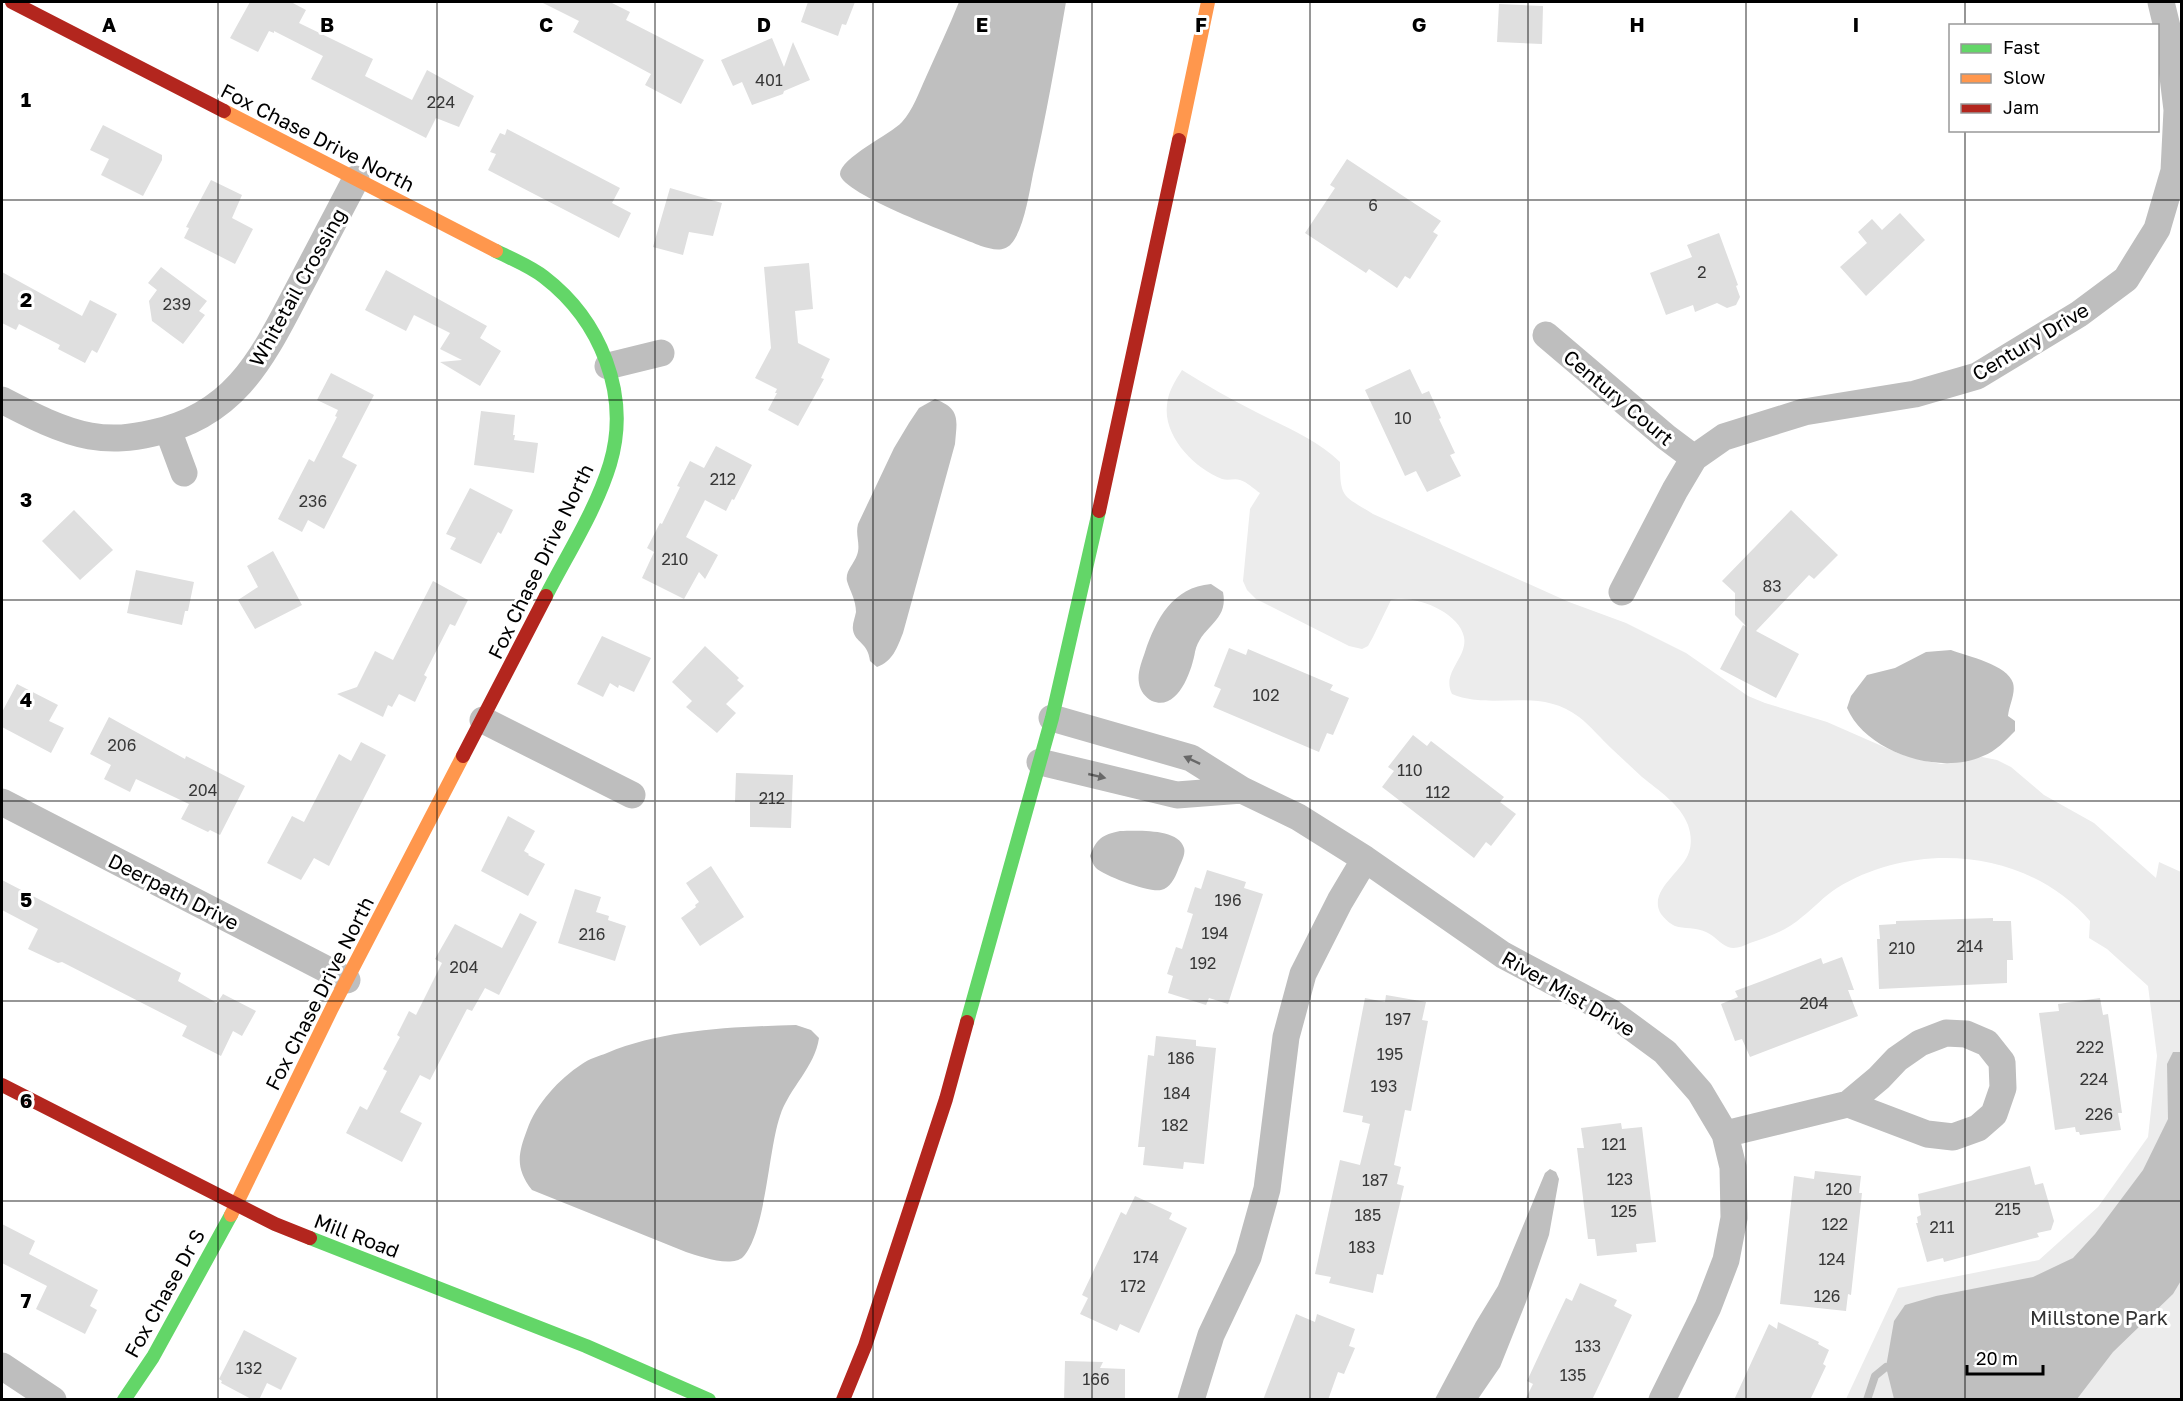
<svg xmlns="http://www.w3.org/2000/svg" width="2183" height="1401" viewBox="0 0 2183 1401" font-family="'Golos Text',sans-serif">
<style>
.green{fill:#ececec}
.water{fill:#bfbfbf}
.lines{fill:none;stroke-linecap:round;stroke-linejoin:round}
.stream{stroke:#bfbfbf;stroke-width:8}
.building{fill:#dfdfdf}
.street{stroke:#bebebe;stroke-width:27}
.fast{stroke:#63d668;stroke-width:14}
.slow{stroke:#ff974d;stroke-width:14}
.jam{stroke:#b3261e;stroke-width:14}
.oneway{fill:#686868}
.grid{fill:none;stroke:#000;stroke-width:1.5;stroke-opacity:0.55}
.labels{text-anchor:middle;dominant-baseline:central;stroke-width:6;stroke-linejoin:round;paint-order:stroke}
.number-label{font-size:16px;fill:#383838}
.street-label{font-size:20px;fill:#000;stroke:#fff}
.park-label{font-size:20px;fill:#333;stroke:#fff}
.grid-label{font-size:20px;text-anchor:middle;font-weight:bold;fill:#000;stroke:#fff;stroke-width:6;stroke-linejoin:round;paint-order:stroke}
</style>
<rect width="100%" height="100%" fill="#fff"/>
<path class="green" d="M1182,370c24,15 48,29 74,42 29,15 60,27 84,50 0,37 3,33 33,52l196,88 57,21 60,30 62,43 17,7 62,19 73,32 26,7 15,3 41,-7 15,3 14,7 33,28 50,28 62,55 3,-16 22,10v527h-335l52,-111 141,-28 59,-53 50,-70 9,-81 -9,-70 -41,-37 -18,-11 1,-17c-62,-72 -174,-81 -253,-33 -13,8 -23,20 -35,29 -14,13 -34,20 -52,26 -7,3 -15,7 -22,4 -8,-3 -14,-12 -22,-15 -10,-5 -22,-3 -31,-6 -5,-2 -11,-8 -14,-12 -14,-23 22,-42 28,-62 3,-9 2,-18 -1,-27 -8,-21 -29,-34 -46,-48 -10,-9 -20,-19 -30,-28 -11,-10 -21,-23 -33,-32 -40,-31 -86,-6 -127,-23 -11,-22 16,-36 12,-57 -5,-25 -50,-43 -73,-37l-18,37 -5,9 -6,3 -13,-3 -93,-47 -9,-9 -4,-9 7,-72 10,-16c-6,-4 -13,-11 -20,-13 -5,-2 -12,1 -18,-1 -28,-11 -59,-43 -55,-74 1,-13 8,-24 15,-35z"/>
<path class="water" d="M959,2h107c-10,57 -20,115 -33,172 -4,20 -9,55 -22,70 -8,9 -20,5 -30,2 -21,-9 -140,-52 -141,-72 0,-16 51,-40 62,-52 11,-12 17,-30 24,-45 11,-25 23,-50 33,-75z
M935,399c26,10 22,21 20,45l-52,189c-6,15 -10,28 -26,34l-7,-6c-2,-19 -15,-18 -17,-31 -1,-6 2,-12 3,-18 0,-12 -6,-21 -9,-31 -2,-10 7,-17 10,-26 4,-11 -2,-19 1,-31l36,-76 15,-25 10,-15z
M1211,584l12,8c6,30 -22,33 -28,60 -3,18 -17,60 -43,49 -6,-3 -12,-10 -13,-18 -2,-10 3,-22 6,-31 11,-33 28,-65 66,-68z
M1951,650c16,6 57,15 62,33 3,10 -4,22 -5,33l7,5v10c-10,10 -19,20 -32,25 -44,20 -117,-4 -136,-48l4,-12 16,-21 28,-7 31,-16z
M1120,831c17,0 58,-3 64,17 2,7 -4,16 -6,22 -3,8 -8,18 -17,20 -10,3 -57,-14 -65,-22 -3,-3 -4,-7 -6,-12 7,-18 12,-21 30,-25z
M796,1025l15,5 8,8c-4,29 -30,50 -39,78 -12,35 -14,116 -37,141 -12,11 -44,-1 -57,-5l-154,-62c-17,-22 -14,-36 -5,-60 9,-26 32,-51 55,-66 7,-5 17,-8 25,-11 58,-24 127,-26 189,-28z
M2173,1052h9v227l-9,15 -60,58 -36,47h-183l-8,-32 8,-46 11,-16 31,-9 97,-19 40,-19 22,-24 48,-64 25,-51 -1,-55z
M1550,1169l6,3 3,7 -10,56 -23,67 -26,65 -22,32h-43l41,-77 22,-36 47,-113z"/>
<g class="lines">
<path class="stream" d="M1867,1400l8,-24 11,-9"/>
</g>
<path class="building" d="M250,2h41l15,8 -7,13 74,36 -8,17 47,24 15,-30 47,26 -15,31 -23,-9 -10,20 -115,-59 12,-23 -49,-25v2l-5,-2 -11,21 -28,-14z
M541,2h69l20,10 -4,8 78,40 -23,44 -36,-19 6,-11 -78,-42 6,-11z
M808,2h47l-9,23 -4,-1 -4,12 -37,-14z
M1499,4l44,2 -1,38 -45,-2z
M772,38l12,29 9,-25 17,38 -26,11 -1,3 -31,11 -10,-23 -9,4 -12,-26z
M103,125l59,30v5l-19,36 -42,-21 8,-16 -19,-9z
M507,129l113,59 -8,15 19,10 -12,25 -131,-68 8,-16 -6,-2 10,-19 5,2z
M1347,159l94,62 -8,11 5,3 -28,44 -5,-3 -8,12 -28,-19 -3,4 -61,-40 30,-45 -5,-3z
M211,180l31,15 -10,23 21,11 -18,35 -51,-26 5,-10 -3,-1z
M670,188l52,15 -9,33 -24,-4 -6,23 -30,-8z
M1900,213l25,27 -59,56 -26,-29 27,-24 -9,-11 14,-13 10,11z
M1719,233l19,52 -2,1 4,11 -4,8 -9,3 -10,-5 -22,9 -2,-7 -27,10 -16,-42 42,-16 -5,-12z
M809,263l4,46 -18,2 3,32 32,16 -9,19 3,1 -26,47 -30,-16 9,-17h-2l2,-4 -22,-11 16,-30 -7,-81z
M161,267l46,34 -8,10 6,4 -22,29 -31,-23 -3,-20 8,-11 -9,-7z
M386,270l101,56 -7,12 21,13 -21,35 -40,-24 22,-2 -22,-11 10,-16 -36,-18 -8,16 -41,-21z
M2,272l80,44 8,-16 27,14 -20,39 -5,-3 -7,13 -27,-14 2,-4 -41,-21 -3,6 -14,-7z
M1410,369l12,25 7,-3 12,27 -2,1 16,34 -5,2 11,21 -34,16 -11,-21 -11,5 -40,-86z
M331,373l43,22 -32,62 15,8 -33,64 -16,-9 -6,12 -24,-13 31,-60 5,3 23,-45 -2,-1 3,-6 -21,-10z
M481,411l34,4 -2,20h2l-1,5 24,3 -4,30 -60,-8z
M716,446l36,19 -18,35 -2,-1 -6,12 -21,-11 -19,37 32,18 -13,24 -6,-7 -15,27 -42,-21 12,-26 -7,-4 13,-25 2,1 18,-37 -3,-1 13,-25 14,7z
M470,488l43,22 -12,24 -3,-2 -17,32 -31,-15 6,-11 -10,-4z
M74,510l39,40 -33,30 -38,-39z
M1791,510l47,45 -24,24 -5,-4 -53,56 43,23 -23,44 -56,-29 23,-44 4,2 -12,-12v-22l-13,-12z
M273,551l29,54 -47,24 -17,-29 20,-13 -11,-21z
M136,570l58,12 -6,29h-3l-3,14 -55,-12z
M433,581l35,19 -13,26 -5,-2 -26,51 3,2 -12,25 -16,-8 -7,13 -4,-2 -5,12 -46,-23 20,-7 18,-36 18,9z
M602,636l49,22 -17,34 -15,-7 -1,3 -8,-5 -7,14 -26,-13z
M705,646l34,32 -2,2 7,6 -18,18 10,9 -19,20 -31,-26 6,-6 -20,-19z
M1229,648l17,7 2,-6 85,36 -3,5 19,8 -16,37 -6,-2 -8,19 -106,-45 8,-18 -7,-3z
M17,684l41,21 -9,16 15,7 -13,25 -49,-26v-15z
M109,717l76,42 1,-3 59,30 -25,49 -10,-5 -2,2 -27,-13 8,-15 -53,-25 -6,13 -26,-13 7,-14 -21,-11z
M1413,735l14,11 4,-5 73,56 -4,5 16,12 -25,32 -5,-4 -12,16 -92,-71 12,-16 -6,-4z
M361,742l25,13 -57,111 -15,-8 -13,22 -34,-17 25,-47 12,6 35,-68 12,7z
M736,773l57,2 -2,53 -41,-1v-25h-15z
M508,816l27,15 -11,20 5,3 -1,1 17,9 -17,32 -47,-25z
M711,866l33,51 -44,29 -19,-28 15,-11 -1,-2 4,-3 -13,-19z
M1207,870l39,12 -2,6 19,6 -35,110 -19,-6 -3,7 -38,-12 5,-17 -6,-2 9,-27 6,2 11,-35 -6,-2 8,-25 6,2z
M2,880l179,93 -3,8 39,22 6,-9 33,17 -14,25 -9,-5 -12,25 -39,-20 5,-10 -125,-64 -4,1 -30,-14 10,-20 -36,-19z
M575,889l26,8 -5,15 13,4 -1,4 18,6 -11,35 -57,-18z
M520,913l17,9 -38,73 -14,-7 -13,23 -5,-2 -37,71 -10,-5 -20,37 22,11 -20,39 -56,-29 14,-27 7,4 20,-39 -4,-2 17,-32 -3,-2 12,-24 7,4 26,-52 -7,-4 20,-35 47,24z
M1993,918v3h18l2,39h-6v23l-128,6 -2,-50h3l-1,-14 17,-1v-3z
M1842,957l12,33h-6l10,26 -108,41 -8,-18 -7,2 -14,-37 17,-7 -3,-6 27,-10 59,-23 2,6z
M1386,995l40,7 -4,18 6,1 -17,90 -6,-1 -11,55 7,2 -4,17 7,2 -21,89 -6,-1 -4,19 -44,-10 2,-6 -16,-3 25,-114 20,5 10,-41 -8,-2 1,-6 -20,-4 22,-114 20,4z
M2100,998l3,17 5,-1 14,99h-4l3,17 -41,5 -1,-3h-3l-1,-5 -20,3 -16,-117 20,-2 -1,-7z
M1156,1036l40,4v6l20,2 -12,116 -20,-2 -1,7 -40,-4 2,-18h-7l10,-92 6,1z
M1621,1123l1,6 20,-2 14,115 -20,2 1,8 -40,4 -2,-17h-7l-11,-91h7l-3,-20z
M2030,1166l5,19 8,-2 11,38 -3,9 -14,3 2,4 -95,25 -1,-4 -16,4 -11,-39h2l-1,-6 4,-2 -3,-21z
M1815,1171l46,5 -2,17h3l-11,102 -3,-1 -2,17 -66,-7 14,-128 20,3z
M1135,1196l37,17 -3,6 18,9 -48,105 -19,-9 -3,7 -37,-17 8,-16 -6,-3 21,-44 18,-39 5,3z
M2,1224l33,17 -6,13 69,36 -8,16 7,4 -12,24 -49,-25 11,-23 -45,-23z
M1580,1283l37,17 -3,6 18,9 -21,45 -19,40h-67l8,-16 -6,-3 20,-43 19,-40 6,3z
M1296,1314l19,8 2,-8 38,15 -6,17 6,2 -11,26 -6,-2 -10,28h-65z
M1778,1322l41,20 -1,2 11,6 -6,14 3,2 -16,34h-76l35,-76 8,5z
M244,1330l53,28 -16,32 -14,-7 -8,17h-6l-32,-17 1,-2 -3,-2z
M1065,1361l38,1 -3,6 25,1v31h-61z"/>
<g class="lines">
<path class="street" d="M1546,335l120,102 28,21
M608,366l53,-13
M2,400c27,14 57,30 88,36 23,4 41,2 63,-3 85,-18 111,-79 148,-149 18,-35 37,-70 55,-105
M168,430l16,43
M1622,592l53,-102 19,-32 30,-21 80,-25 111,-18 62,-18 102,-62 47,-35 31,-50 17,-58 3,-61 -10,-83 -6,-25
M1052,718l139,40 51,32 56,27 67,42 138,96 109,58 53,39 35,40 25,42 8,33 1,51 -8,42 -18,47 -46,93
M483,720l149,75
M1040,762l137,33 65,-5
M2,802l345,178
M1725,1134l123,-30 79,30 26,3 25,-9 16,-14 9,-26 -1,-26 -15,-19 -21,-9 -20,-1 -26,10 -23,16 -18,19 -31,26
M2,1366l51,34
M1191,1400l20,-65 37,-78 19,-68 19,-152 17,-63 37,-73 25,-42"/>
<path class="fast" d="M496,251c16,8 34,15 48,26 56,43 87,117 66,187 -14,46 -42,89 -64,132
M967,1022l85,-304 47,-207
M310,1238l276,108 123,54
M124,1400l29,-43 78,-142"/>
<path class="slow" d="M224,111l272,140
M1179,140l29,-138
M231,1215l101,-207 131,-252"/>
<path class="jam" d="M12,2l212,109
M1099,511l80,-371
M463,756l83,-160
M2,1085l273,139 35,14
M843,1400l22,-54 81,-247 21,-77"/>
</g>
<defs><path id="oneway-solid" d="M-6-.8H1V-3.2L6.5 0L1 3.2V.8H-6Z" transform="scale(1.5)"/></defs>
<g class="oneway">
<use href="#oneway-solid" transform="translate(1192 760) rotate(-155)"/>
<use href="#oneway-solid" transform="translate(1097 776) rotate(13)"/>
</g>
<path class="grid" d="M218,2v1398M437,2v1398M655,2v1398M873,2v1398M1092,2v1398M1310,2v1398M1528,2v1398M1746,2v1398M1965,2v24M1965,130v1270M2,200h2180M2,400h2180M2,600h2180M2,801h2180M2,1001h2180M2,1201h2180"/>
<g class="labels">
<g class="number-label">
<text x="769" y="80">401</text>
<text x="441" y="102">224</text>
<text x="1373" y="205">6</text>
<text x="1702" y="272">2</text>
<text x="177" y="304">239</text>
<text x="1403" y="418">10</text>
<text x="723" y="479">212</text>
<text x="313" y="501">236</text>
<text x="675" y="559">210</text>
<text x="1772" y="586">83</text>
<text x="1266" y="695">102</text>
<text x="122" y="745">206</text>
<text x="1410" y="770">110</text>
<text x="203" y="790">204</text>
<text x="1438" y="792">112</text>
<text x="772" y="798">212</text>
<text x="1228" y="900">196</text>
<text x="1215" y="933">194</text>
<text x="592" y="934">216</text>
<text x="1970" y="946">214</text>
<text x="1902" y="948">210</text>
<text x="1203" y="963">192</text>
<text x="464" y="967">204</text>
<text x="1814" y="1003">204</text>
<text x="1398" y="1019">197</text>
<text x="2090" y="1047">222</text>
<text x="1390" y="1054">195</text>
<text x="1181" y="1058">186</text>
<text x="2094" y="1079">224</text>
<text x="1384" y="1086">193</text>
<text x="1177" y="1093">184</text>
<text x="2099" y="1114">226</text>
<text x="1175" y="1125">182</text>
<text x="1614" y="1144">121</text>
<text x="1620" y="1179">123</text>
<text x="1375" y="1180">187</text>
<text x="1839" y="1189">120</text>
<text x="2008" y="1209">215</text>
<text x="1624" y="1211">125</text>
<text x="1368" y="1215">185</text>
<text x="1835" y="1224">122</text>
<text x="1942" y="1227">211</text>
<text x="1362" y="1247">183</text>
<text x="1146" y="1257">174</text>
<text x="1832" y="1259">124</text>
<text x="1133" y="1286">172</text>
<text x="1827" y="1296">126</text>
<text x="1588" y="1346">133</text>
<text x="249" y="1368">132</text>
<text x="1573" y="1375">135</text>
<text x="1096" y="1379">166</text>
</g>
<g class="street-label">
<text transform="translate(318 137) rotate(27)">Fox Chase Drive North</text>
<text transform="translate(297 287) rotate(-61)">Whitetail Crossing</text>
<text transform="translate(2030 341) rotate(-31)">Century Drive</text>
<text transform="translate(1619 397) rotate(40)">Century Court</text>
<text transform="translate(540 561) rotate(-64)">Fox Chase Drive North</text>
<text transform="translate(174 891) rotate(27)">Deerpath Drive</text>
<text transform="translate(319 993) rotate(-63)">Fox Chase Drive North</text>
<text transform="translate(1569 993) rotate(30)">River Mist Drive</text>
<text transform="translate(357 1235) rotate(21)">Mill Road</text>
<text transform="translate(164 1293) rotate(-61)">Fox Chase Dr S</text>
</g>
<g class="park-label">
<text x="2099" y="1317">Millstone Park</text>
</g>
</g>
<g class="grid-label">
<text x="109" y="32">A</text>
<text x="327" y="32">B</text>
<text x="546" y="32">C</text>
<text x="764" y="32">D</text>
<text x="982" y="32">E</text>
<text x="1201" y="32">F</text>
<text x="1419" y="32">G</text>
<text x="1637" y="32">H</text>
<text x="1856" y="32">I</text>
<text x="26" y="107">1</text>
<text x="26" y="307">2</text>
<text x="26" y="507">3</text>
<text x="26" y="707">4</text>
<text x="26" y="907">5</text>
<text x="26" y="1108">6</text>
<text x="26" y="1308">7</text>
</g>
<rect width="2183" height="1401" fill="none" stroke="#000000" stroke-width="6"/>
<rect x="1949" y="24" width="210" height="108" fill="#ffffff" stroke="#999999" stroke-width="1.5"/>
<rect x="1961" y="44" width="30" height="9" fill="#63d668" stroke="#999999" stroke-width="1.5"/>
<text x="2003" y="54" font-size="18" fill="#000000">Fast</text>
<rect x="1961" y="74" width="30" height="9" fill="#ff974d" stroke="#999999" stroke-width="1.5"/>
<text x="2003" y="84" font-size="18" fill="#000000">Slow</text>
<rect x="1961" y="104" width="30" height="9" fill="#b3261e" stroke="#999999" stroke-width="1.5"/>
<text x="2003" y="114" font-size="18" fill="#000000">Jam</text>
<path d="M1967 1365v9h76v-9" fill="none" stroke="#000000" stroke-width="3"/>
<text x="1976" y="1365" font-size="18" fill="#000000" stroke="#ffffff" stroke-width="4.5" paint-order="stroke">20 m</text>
</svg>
